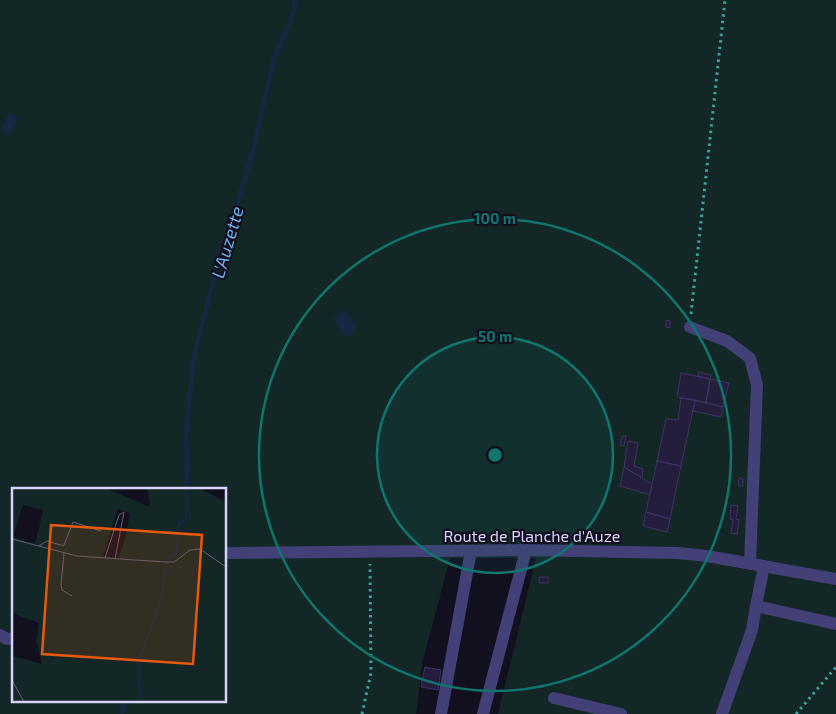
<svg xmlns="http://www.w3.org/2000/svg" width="836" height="714" viewBox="0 0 836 714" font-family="'Exo 2',sans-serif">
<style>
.green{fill:#132726;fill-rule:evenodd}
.water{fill:#152741}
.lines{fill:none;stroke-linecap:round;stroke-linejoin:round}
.stream{stroke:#152741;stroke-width:5}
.building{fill:#241e3c;stroke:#3d3365}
.path{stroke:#3ea19b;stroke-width:3;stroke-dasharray:2.5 4;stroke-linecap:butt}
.minor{stroke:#424076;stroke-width:12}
.ring{fill:none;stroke:#0f766e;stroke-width:2.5}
.labels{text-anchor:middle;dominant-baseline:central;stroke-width:4.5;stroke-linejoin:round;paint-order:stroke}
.street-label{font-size:16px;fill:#d6d2f9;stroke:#120f1e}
.water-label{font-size:18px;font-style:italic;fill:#6eb1eb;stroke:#120f1e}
.inset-river{fill:none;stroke:#152741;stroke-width:2.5}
.inset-road{fill:none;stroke:#605d76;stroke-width:1}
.view{fill:#e8590c;fill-opacity:0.15;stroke:#e8590c;stroke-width:2.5}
.inset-edge{fill:none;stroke:#d6d2f9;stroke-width:2.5}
.centre{fill:#0f766e;stroke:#120f1e;stroke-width:2.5}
.ring-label{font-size:15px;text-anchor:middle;font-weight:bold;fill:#0f766e;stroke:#120f1e;stroke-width:4.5;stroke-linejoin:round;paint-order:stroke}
</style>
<rect width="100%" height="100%" fill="#120f1e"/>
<path class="green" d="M0,0h836v714h-338l38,-156h-86l-28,106 -6,50h-416zM14,489h211v211h-211z"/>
<path class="water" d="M9,111l9,7 -4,10 -5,6 -8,-4z
M344,309l13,17 -2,6 -9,5 -14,-18z"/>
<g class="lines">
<path class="stream" d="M187,489l-1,-57 8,-76 18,-70 40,-131 22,-96 19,-45 2,-14
M122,714l1,-14"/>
</g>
<path class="building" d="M666,320l4,1v7l-4,-1z
M699,372l12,3 -1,4 -12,-3z
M681,373l29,6 -4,24 -29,-6z
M710,379l19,4 -6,24 -17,-4z
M681,398l14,2 -14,66 -24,-5 9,-42 12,1z
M695,400l28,7 -2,10 -28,-6z
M622,436h4l-2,10 -4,-1z
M628,441l10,2 -4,23 9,3 -1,9 -18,-11z
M657,461l24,5 -11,53 -24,-7z
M624,467l28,17 -2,11 -30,-9z
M739,478l4,1v7l-5,-1z
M731,505l7,1 -2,13 3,1 -2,14 -6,-1 2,-13 -3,-1z
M646,512l24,7 -3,13 -24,-6z
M539,577h9v6h-9z
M425,667l16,3 -3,20 -17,-3z"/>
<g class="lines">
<path class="path" d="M691,314l34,-314
M362,714l9,-41 -1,-109
M796,714l40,-47"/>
<path class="minor" d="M690,327l37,14 23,17 7,27 -7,178
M225,553l301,-3 151,3 30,3 129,23
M764,566l-8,40 80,18
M0,635l7,4h7
M554,698l67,16
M441,714l30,-163
M483,714l43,-164
M722,714l30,-84 4,-24"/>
</g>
<circle cx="495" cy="455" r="118" fill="#0f766e" fill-opacity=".12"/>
<g class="ring">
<circle cx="495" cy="455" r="118"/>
<circle cx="495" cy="455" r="236"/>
</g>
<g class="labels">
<g class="street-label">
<text x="532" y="535">Route de Planche d'Auze</text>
</g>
<g class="water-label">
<text transform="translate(227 242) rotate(-74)">L'Auzette</text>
</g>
</g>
<g transform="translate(12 488)">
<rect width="214" height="214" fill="#120f1e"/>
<path d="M0,0h94l44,19 -3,-19h52l27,14v200h-214v-46l30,8 -6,-24 3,-17 -24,-9 -3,-8zM11,17l20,5 -8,34 -22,-7zM106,21l12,4 -5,26 -7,19 -15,-2z" fill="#132726" fill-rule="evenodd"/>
<path class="inset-river" d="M126,214l3,-5 -3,-23 2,-16 22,-61 5,-37 10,-7 2,-29 7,-5 1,-31"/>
<path class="inset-road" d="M0,51l65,17 88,6h9l16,-12 10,-1 26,18M52,57l9,-23 28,9M27,58l8,-5 17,5M52,65l-3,32 1,5 10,6M93,70l14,-43 5,-3 -9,47M0,192l12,22"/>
<path class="view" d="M39,37l151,10 -9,129 -151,-10z"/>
<rect width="214" height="214" class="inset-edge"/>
</g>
<circle cx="495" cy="455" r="8" class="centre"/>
<g class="ring-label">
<text x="495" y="224">100 m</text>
<text x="495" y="342">50 m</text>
</g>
</svg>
